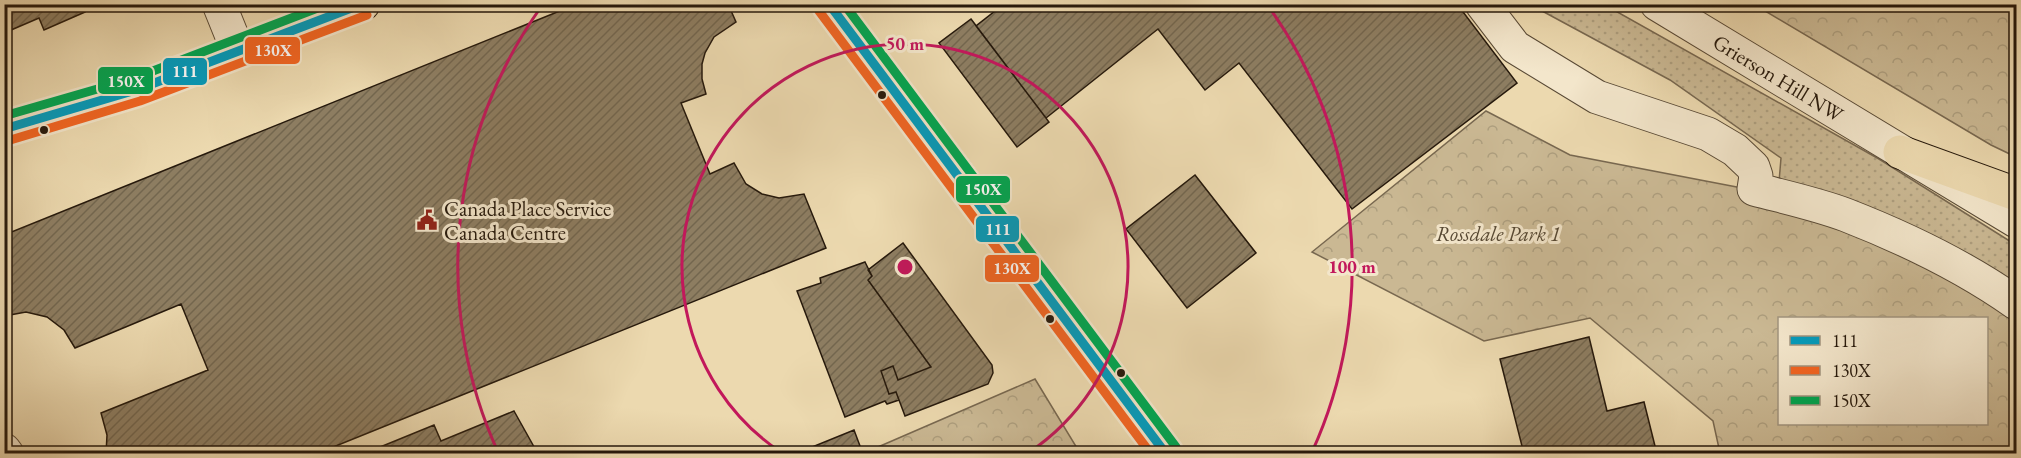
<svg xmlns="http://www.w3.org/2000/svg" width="2021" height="458" viewBox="0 0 2021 458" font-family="'EB Garamond',serif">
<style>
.grass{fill:url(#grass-dots);stroke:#786850;stroke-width:1.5}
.park{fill:url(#park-crowns);stroke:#786850;stroke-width:1.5;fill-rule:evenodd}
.building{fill:url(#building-hatch);stroke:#26190c;stroke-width:1.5}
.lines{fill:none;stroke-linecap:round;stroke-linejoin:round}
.minor-casing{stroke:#584935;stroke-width:35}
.major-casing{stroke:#26190c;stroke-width:35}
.minor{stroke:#f3e6cb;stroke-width:33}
.major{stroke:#ecd9af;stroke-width:33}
.bus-1-casing{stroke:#f3e6cb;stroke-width:14}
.bus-2-casing{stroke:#f3e6cb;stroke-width:14}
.bus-3-casing{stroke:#f3e6cb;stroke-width:14}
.bus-1{stroke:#049bbb;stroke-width:9}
.bus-2{stroke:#f26522;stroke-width:9}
.bus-3{stroke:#00a651;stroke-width:9}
.ring{fill:none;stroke:#c2185b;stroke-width:3}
.bus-dot{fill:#26190c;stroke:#f3e6cb;stroke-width:2}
.labels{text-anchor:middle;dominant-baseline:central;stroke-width:6;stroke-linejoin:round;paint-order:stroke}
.street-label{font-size:21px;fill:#26190c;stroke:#f3e6cb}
.poi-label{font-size:21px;fill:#26190c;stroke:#f3e6cb;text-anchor:start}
.park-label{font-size:21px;font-style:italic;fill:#574934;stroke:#f3e6cb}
.centre{fill:#c2185b;stroke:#f3e6cb;stroke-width:3}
.ring-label{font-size:18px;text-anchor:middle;font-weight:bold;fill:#c2185b;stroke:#f3e6cb;stroke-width:6;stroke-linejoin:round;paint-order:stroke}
.line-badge{stroke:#f3e6cb;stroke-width:2}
.badge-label{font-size:16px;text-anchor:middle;font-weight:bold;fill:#fff}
</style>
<defs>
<pattern id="grass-dots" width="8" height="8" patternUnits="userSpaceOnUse" patternTransform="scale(1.5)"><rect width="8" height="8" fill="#cab893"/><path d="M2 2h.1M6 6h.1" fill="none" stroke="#ad9e7e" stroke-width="1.8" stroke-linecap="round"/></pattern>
<pattern id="park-crowns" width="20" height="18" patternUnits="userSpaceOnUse" patternTransform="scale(1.5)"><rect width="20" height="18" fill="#cab893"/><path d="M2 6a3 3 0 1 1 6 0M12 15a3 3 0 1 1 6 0" fill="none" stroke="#ad9e7e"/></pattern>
<pattern id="building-hatch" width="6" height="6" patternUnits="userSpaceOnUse" patternTransform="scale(1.5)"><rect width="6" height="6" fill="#8d7d61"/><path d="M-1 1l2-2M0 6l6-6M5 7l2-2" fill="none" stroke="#73664e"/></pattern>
</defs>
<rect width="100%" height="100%" fill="#ecd9af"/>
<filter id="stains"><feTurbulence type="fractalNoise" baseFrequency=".00333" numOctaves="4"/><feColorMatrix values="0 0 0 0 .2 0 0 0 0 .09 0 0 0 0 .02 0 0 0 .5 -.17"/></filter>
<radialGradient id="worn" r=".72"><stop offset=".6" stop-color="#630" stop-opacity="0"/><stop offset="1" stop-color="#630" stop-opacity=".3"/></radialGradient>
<path class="grass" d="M1531,5h74l274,154 137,86v41l-237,-104 2,-24 -111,-78z"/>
<path class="park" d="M1755,5h261v152l-25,-12z
M1486,111l84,44 172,33 193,78 81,49v138h-296l-7,-32 -123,-103 -106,23 -172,-89zM1780,318h206v106h-206z
M1035,379l45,74h-200l-2,-6z"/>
<path class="building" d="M4,4h78l3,8 -41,18 -5,-12 -35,15z
M577,4h151l8,18 -22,15 -9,16 -3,11v15l4,15 -25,9 29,71 24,-11 12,21 16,10 17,4 25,-4 22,54 -510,206h-210l1,-19 -6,-22 107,-43 -27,-66 -106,44 -11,-18 -17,-13 -21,-5 -22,4v-63l4,-1 -4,-10v-7z
M1004,4h453l60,79 -165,126 -113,-146 -34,27 -47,-61 -112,89 -70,-92z
M971,19l78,103 -32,25 -78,-104z
M1195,175l61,78 -69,55 -61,-79z
M903,243l89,122 1,8 -5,11 -83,32 -9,-24 -7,2 -8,-23 12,-5 5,14 33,-13 -63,-87 4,-4 -4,-6z
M865,262l7,14 -4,4 63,87 -33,13 -5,-14 -12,5 8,23 7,-2 3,8 -12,4 -2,-3 -40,16 -48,-126 24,-8 -1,-5z
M1589,337l18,74 37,-9 13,52h-133l-24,-95z
M514,411l24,43h-175l71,-29 7,16z
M854,430l9,24h-68z"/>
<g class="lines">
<g class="minor-casing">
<g id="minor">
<path d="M219,4l19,47"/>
<path d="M1482,4l33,43 82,50 111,37 27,16 18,17 3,9 -2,13c30,8 63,15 92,26 59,23 119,52 170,88"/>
<path id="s1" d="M1657,4l359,217"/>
<path d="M4,450l3,4"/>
</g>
</g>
<g class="major-casing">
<path id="major" d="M829,4l134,177 203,273
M4,129l132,-39 227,-86
M1900,152l116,42"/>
</g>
<use href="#minor" class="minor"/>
<use href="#major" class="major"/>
<g class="bus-1-casing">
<path id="bus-1" d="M829,4l337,450
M4,129l132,-39 226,-86"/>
</g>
<g class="bus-2-casing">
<path id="bus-2" d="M819,11l332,443
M7,141l133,-40 227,-86"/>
</g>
<g class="bus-3-casing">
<path id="bus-3" d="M844,4l332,443
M4,116l128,-37 196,-75"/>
</g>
<use href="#bus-1" class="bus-1"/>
<use href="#bus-2" class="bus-2"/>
<use href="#bus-3" class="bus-3"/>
</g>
<g class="ring">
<path d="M782 453A223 223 0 1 1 1028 453"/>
<path d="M498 452A447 447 0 0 1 541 7M1269 7A447 447 0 0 1 1312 452"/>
</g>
<defs>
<g id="civic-bare" transform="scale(1.62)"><path d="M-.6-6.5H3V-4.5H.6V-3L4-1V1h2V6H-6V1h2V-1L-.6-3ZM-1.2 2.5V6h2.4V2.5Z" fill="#8f2418" stroke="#f3e6cb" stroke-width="2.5" paint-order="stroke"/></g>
</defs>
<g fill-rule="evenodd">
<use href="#civic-bare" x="427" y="220"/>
</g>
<g class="bus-dot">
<circle cx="882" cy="95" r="5"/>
<circle cx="44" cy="130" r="5"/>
<circle cx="1050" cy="319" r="5"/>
<circle cx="1121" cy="373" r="5"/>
</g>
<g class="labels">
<g class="street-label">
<text stroke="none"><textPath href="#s1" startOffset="142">Grierson Hill NW</textPath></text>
</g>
<g class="poi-label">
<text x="444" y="208">Canada Place Service<tspan x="444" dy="24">Canada Centre</tspan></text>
</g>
<g class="park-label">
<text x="1498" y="233">Rossdale Park 1</text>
</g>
</g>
<circle cx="905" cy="267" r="9" class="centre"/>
<g class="ring-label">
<text x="905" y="50">50 m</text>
<text x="1352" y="273">100 m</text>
</g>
<g class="line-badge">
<rect x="244" y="36" width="57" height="29" rx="6" fill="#f26522"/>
<rect x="162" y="57" width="46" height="29" rx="6" fill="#049bbb"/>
<rect x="97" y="66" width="57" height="29" rx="6" fill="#00a651"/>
<rect x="955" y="175" width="56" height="29" rx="6" fill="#00a651"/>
<rect x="975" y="215" width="45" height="28" rx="6" fill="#049bbb"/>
<rect x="984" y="254" width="56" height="29" rx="6" fill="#f26522"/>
</g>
<g class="badge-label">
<text x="273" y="56">130X</text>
<text x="185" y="77">111</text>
<text x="126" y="87">150X</text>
<text x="983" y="195">150X</text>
<text x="998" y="235">111</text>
<text x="1012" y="274">130X</text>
</g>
<rect width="2021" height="458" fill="none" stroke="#ecd9af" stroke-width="24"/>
<rect x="6" y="6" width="2009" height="446" fill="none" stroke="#26190c" stroke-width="3"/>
<rect x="12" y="12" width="1997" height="434" fill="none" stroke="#26190c" stroke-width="1.5"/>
<rect x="1778" y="317" width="210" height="108" fill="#f3e6cb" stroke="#a1947f" stroke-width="1.5"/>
<rect x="1790" y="336" width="30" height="9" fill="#049bbb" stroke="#a1947f" stroke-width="1.5"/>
<text x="1832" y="347" font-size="18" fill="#26190c">111</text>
<rect x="1790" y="366" width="30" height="9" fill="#f26522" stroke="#a1947f" stroke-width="1.5"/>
<text x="1832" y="377" font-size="18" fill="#26190c">130X</text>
<rect x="1790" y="396" width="30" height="9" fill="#00a651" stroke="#a1947f" stroke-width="1.5"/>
<text x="1832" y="407" font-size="18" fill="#26190c">150X</text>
<rect width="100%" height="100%" filter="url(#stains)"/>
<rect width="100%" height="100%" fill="url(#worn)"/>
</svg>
